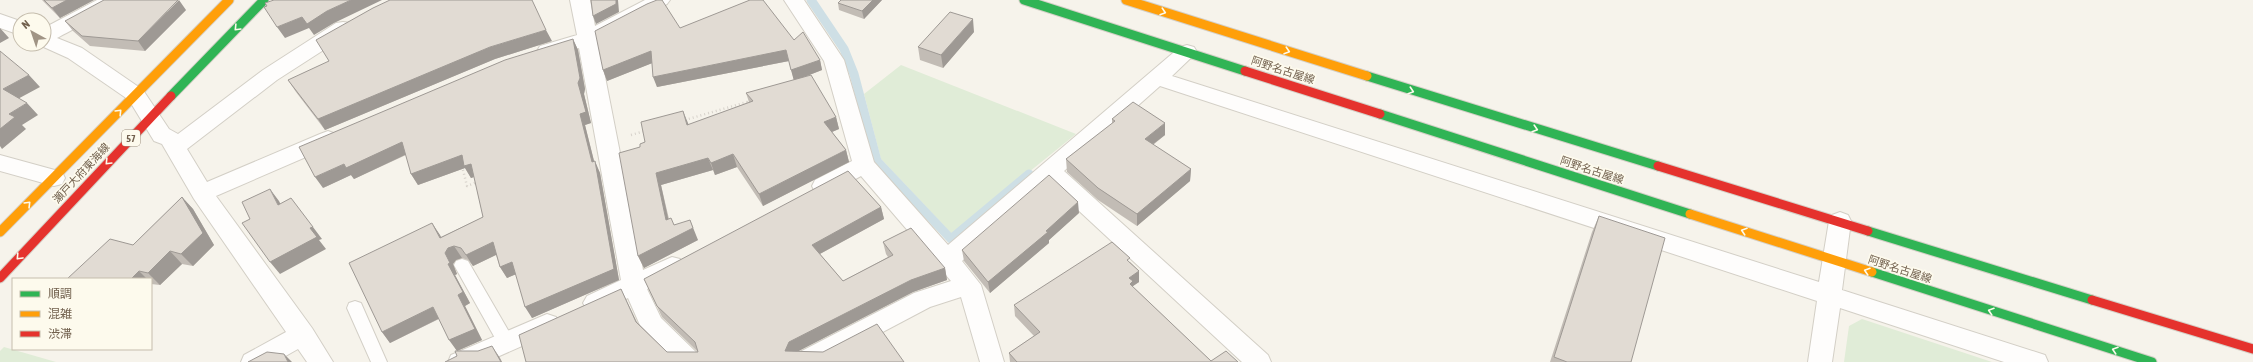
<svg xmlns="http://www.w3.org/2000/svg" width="2253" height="362" viewBox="0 0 2253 362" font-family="'Asap Condensed','Noto Sans JP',sans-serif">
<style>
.green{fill:#e0ecd7}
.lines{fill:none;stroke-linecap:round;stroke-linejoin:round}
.stream{stroke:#cedfe5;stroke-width:9}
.lane-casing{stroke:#d3cfc6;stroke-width:2}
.street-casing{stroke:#d3cfc6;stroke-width:2}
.fast-casing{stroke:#d4cfc6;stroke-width:11}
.slow-casing{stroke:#d4cfc6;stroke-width:11}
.jam-casing{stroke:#d4cfc6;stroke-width:11}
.path{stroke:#d7d2cb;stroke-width:2.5;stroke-dasharray:1 3;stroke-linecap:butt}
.lane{fill:#fefdfc;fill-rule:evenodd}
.street{fill:#fefdfc;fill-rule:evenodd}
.fast{stroke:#30b455;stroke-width:9}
.slow{stroke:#ff9f0a;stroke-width:9}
.jam{stroke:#e5322d;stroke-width:9}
.wall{fill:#c2bcb5}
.shaded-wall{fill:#9e9994}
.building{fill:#e1dbd3;stroke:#9e9994}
.oneway{stroke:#fdfaed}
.labels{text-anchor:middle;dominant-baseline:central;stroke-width:3.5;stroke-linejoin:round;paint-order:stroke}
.shield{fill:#fdfaed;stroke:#9c8f7e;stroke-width:1}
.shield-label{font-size:10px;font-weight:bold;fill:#72614e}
.street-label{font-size:11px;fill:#72614e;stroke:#fdfaed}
</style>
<rect width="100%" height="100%" fill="#f6f3eb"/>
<path class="green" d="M901,65l175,69 -124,100 -71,-75 -17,-65z
M1862,319l130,43h-148l5,-36z
M4,347l52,15h-56v-11z"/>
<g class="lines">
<path class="stream" d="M811,0l33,49 10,25 23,87 74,78 78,-65"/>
<g class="lane-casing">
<path id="lane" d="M462,259l6,2 44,76 2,5 -2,5 -6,2 -6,-2 -46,-82 2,-4z
M355,301l6,2 26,59h-16l-24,-54 2,-5z"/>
</g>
<g class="street-casing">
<path id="street" d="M97,0h27c-4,5 -56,32 -67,38l25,10 61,42 26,39 9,5 85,-64 73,-47 7,-1 7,1 3,5 -3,5 -73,47 -90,69 20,33 113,-48 8,-3 8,3 3,5 -3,5 -120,52 96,132 21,34h-26l-9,-13 -23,13h-34l3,-7 42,-23 -92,-133 -32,-55 -8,-3 -25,-41 -61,-42 -31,-14h7v-16z
M570,0h20l5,26 50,-26h25l-3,4 -69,37 45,229 29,-13 8,2 4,7 -4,7 -33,16 14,29 38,37 3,7h-28l-31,-30 -15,-34 -33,15 -8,-3 -4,-7 4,-7 34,-16 -42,-232 -32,10 -7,-2 -3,-5 3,-5 37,-11z
M784,0h20l40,60 30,102 74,83 232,-198 7,-2 7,2 3,5 -25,24 647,206 10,-61 3,-6 8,-3 8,3 3,6 -9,69 203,65 3,7h-44l-164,-54 -8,54h-24l9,-61 -657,-215 -96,85 204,184 3,7h-29l-192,-178 -88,77 19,24 23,77h-24l-19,-65 -31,10 -104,55h-35l3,-7 120,-62 37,-12 -90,-105c-14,7 -30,21 -46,16l-3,-6 3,-6 37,-19 -28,-100z
M0,14l20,7v14l-20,-7z
M0,155l62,17 3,6 -3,6 -8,2 -54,-15z
M547,314l9,3 3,7 -3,7 -70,31h-38l3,-7z"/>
</g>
<g class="fast-casing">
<path id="fast" d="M1024,0l221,71
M1367,76l291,90
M171,96l93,-96
M1380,114l310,100
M1868,231l224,69
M1872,272l280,90"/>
</g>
<g class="slow-casing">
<path id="slow" d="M1126,0l241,76
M1690,214l182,58
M0,232l229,-232"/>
</g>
<g class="jam-casing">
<path id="jam" d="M1245,71l135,43
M1658,166l210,65
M0,278l171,-182
M2092,300l161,49"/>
</g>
<path class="path" d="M685,120l62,-18 2,4
M631,135l14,-4
M462,166l5,20 10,-4"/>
<use href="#lane" class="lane"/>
<use href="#street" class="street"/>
<use href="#fast" class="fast"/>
<use href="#slow" class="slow"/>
<use href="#jam" class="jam"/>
</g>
<path class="wall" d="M42,0h52l-34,18z
M841,0h41l-18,19 -25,-9 -1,-7z
M186,10l-41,41 -55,-5 -17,-15 -8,-10z
M680,28l114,12 26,20 2,10 -18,7 32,40 3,12 -7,3 14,18 3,12 -86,44 -26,-39 -22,8 -2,-5 -52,15 8,34 5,6 24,15 -54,28 -6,-12 2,-109 5,-5 44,-17 60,-23 -3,-9 48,-13 -5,-19 -132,26 -5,-24 -45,18 -4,-11z
M974,32l-31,36 -23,-8 -2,-13z
M573,39l5,11 7,39 -1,5 7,29 -6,2 9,36 6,12 19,107 -87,38 -16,-44 -9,4 -7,-11 -4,-12 -23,11 -5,-6 -6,-2 -6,2 -3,4 4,10 -2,1 15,28 -5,3 17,34 -25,11 -18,-32 -49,24 -8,-11 50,-109 9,14 42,-20 -9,-40 -3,1 -6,-10 -47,17 -7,-11 -5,-19 -52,24 -3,-4 -28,13z
M552,41l-57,18 -170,71 -29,-38 -8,-12z
M1112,119l53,16 -12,10 38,24 -1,12 -53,45 -39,-26 -31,-28 -1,-13 46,-35z
M182,197l11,12 21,36 -21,21 -11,-2 -22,21 -9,-1v-5h-84l66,-34z
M881,207l3,12 -64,35 23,27 45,-24 -2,-3 -3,-12 62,26 2,12 -34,12 -115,59 -272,11 95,-73 16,33 30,30h31l-36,-35 -18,-38z
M1079,213l-30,27v3l-59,50 -26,-32 -2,-11z
M1599,216l32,146h-81l42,-130z
M1130,262l9,9v11l-6,4v1l78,74 27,1h-228l-1,-9 25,-17 -19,-20 -1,-11z"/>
<path class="shaded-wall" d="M67,0h27l-34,18 -8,-10z
M179,0l7,10 -41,41 -7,-10z
M351,0h31l-48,23 -20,12 -5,-7 -24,10 -8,-11 25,-10 25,-6z
M616,0h2l1,12 -23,12 -3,-8z
M873,0h9l-18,19 -2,-8z
M973,19l1,13 -31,36 -2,-13z
M0,28l9,10 -9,5z
M546,30l6,11 -57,18 -170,71 -7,-11 172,-72z
M573,39l5,11 7,39 -1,5 7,29 -6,2 12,48 -2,-12 5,12 19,107 -87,38 -7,-11 67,-145 -12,-48 -2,-31z
M786,50l3,11 -132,26 -4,-10z
M651,51l4,11 -48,19 -4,-11z
M820,60l2,10 -28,11 -3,-11z
M29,75l11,12 -26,14 -11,-12z
M27,103l11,12 -16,10 4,4 -24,20 -2,-3v-17l9,-15z
M683,111l5,12 4,14 -5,-12z
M836,117l3,12 -12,5 -3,-12z
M1165,123v12l-21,16 1,-12z
M402,142l7,11 -55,26 -3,-4 -28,13 -8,-11 29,-13z
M846,150l3,12 -86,44 -4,-12z
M733,154l4,13 -22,8 -4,-12z
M462,155l9,9 6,12 -6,2 -6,-10 -47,17 -7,-11z
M708,158l5,12 -52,15 10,47 -5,-12 -10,-47z
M1191,169l-1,12 -53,45v-12z
M270,189l9,12 8,16 -9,-12z
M182,197l11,12 21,36 -21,21 -12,-12z
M1078,202l1,11 -30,27v3l-59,50 -2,-11z
M881,207l3,12 -68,37 -4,-11z
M690,220l8,20 -54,28 -6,-12 40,-21z
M432,223l8,12 7,14 -7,-11z
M313,227l9,12 -3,1 7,9 -46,25 -10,-12 40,-34z
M493,242l7,11 -27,13 -7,-11z
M454,246l8,12 -6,2 -3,4 4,10 -2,1 15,28 -5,3 17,34 -25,11 -8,-11 9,-45 -10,-31 -3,-11 3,-5z
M170,251l12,13 -22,21 -12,-12z
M512,262l7,11 -12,5 -7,-11z
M945,268l2,12 -34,12 -120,62 -8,-3 4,-9 122,-62z
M139,271l8,8h-16z
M1139,271v11l-6,4v7l-3,2 -1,-17z
M433,307l7,11 -50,25 -8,-11z
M492,346l8,12 2,4h-1z
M284,354l8,8h-4z"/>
<path class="building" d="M44,0h23l-15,8z
M104,0h74l-40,41 -56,-5 -17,-15z
M274,0h77l-24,11 -20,13 -5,-7 -25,10 -13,-20 3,-1 -2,-3z
M390,0h142l14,30 -56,17 -172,72 -30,-39 41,-19 -13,-21 57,-32z
M591,0h25v4l-23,12z
M657,0h5l18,28 70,-28h13l31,40 9,-8 17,28 -29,10 -5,-20 -133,27 -2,-26 -48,19 -8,-39 52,-27z
M841,0h32l-11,11 -24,-8z
M950,12l23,7 -32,36 -23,-8z
M573,39l7,39 -2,5 8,29 -6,2 12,48 3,-1 19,108 -89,38 -13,-45 -12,5 -7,-25 -27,13 -5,-7 -7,-2 -6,2 -3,5 5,10 -2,1 15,28 -5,3 17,34 -26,11 -16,-33 -51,25 -33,-69 83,-40 8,15 43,-21 -12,-53 -7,2 -2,-11 -51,19 -9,-32 -56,26 -2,-4 -29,13 -16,-30 206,-87z
M0,51l29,24 -26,14 24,14 -18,11 6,3 -15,12z
M811,75l25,42 -12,5 22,28 -87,44 -26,-40 -22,9 -3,-5 -52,15 10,47 5,-2 3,7 16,-5 3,8 -55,28 -19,-103 21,-6v-3l5,-2 -4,-20 42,-11 4,14 66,-24 -7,-8z
M1133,102l32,21 -20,16 46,30 -54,45 -39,-26 -32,-29 49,-38 -3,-2z
M848,171l33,36 -69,38 31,36 50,-26 -10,-13 28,-14 34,40 -34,12 -122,62 -4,9 38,1 54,-28 27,38h-378l-7,-27 102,-46 15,33 31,30h31l-3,-10 -38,-36 -13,-27z
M1049,175l29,27 -32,29 2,1 -60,50 -26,-32z
M270,189l8,16 13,-7 22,29 -3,1 7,9 -47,25 -28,-39 8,-4 -8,-17z
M182,197l21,36 -22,21 -11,-3 -22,22 -9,-2 -8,8h-64l43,-40 23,6z
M1599,216l66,22 -34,124h-64l-13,-5z
M1112,242l18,16 -3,2 12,11 -10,7 4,3 -3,3 81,77 15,-10 12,11h-221l-8,-9 31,-21 -26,-27z
M492,346l9,16h-56l12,-6 -2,-5h23z
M267,352l17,2 4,8h-40z"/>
<defs><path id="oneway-chevron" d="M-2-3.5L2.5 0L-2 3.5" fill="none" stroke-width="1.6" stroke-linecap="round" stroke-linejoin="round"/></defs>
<g class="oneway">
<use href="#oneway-chevron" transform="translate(1163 12) rotate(18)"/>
<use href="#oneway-chevron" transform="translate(237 28) rotate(134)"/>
<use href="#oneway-chevron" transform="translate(1287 51) rotate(18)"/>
<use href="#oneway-chevron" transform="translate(1411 91) rotate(18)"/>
<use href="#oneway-chevron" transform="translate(119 112) rotate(-46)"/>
<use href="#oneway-chevron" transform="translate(1535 129) rotate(17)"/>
<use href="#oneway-chevron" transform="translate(108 162) rotate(134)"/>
<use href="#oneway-chevron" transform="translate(28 204) rotate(-45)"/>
<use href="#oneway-chevron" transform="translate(1744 231) rotate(-162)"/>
<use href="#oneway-chevron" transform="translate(19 257) rotate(133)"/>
<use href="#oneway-chevron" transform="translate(1867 271) rotate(-162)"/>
<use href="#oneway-chevron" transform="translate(1991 311) rotate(-162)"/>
<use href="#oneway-chevron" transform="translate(2115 350) rotate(-162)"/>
</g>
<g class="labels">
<rect class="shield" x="122" y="130" width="18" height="16" rx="3"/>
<g class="shield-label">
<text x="131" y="138">57</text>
</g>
<g class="street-label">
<text transform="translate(1283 70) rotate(18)">阿野名古屋線</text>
<text transform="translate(1592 170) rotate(18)">阿野名古屋線</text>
<text transform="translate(81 173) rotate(-47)">瀬戸大府東海線</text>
<text transform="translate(1900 269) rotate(18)">阿野名古屋線</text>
</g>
</g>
<rect x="12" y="278" width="140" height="72" fill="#fdfaed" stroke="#c5bdad"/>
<rect x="20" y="291" width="20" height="6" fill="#30b455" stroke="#c5bdad"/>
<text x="48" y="298" font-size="12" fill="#72614e">順調</text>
<rect x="20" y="311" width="20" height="6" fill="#ff9f0a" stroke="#c5bdad"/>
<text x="48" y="318" font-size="12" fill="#72614e">混雑</text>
<rect x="20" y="331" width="20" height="6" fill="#e5322d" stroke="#c5bdad"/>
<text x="48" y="338" font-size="12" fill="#72614e">渋滞</text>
<g transform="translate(32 32) rotate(320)"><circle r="19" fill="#fdfaed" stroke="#c5bdad"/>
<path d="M0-3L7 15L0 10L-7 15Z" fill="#a09485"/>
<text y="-6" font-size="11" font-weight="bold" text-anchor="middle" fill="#72614e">N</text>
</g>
</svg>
